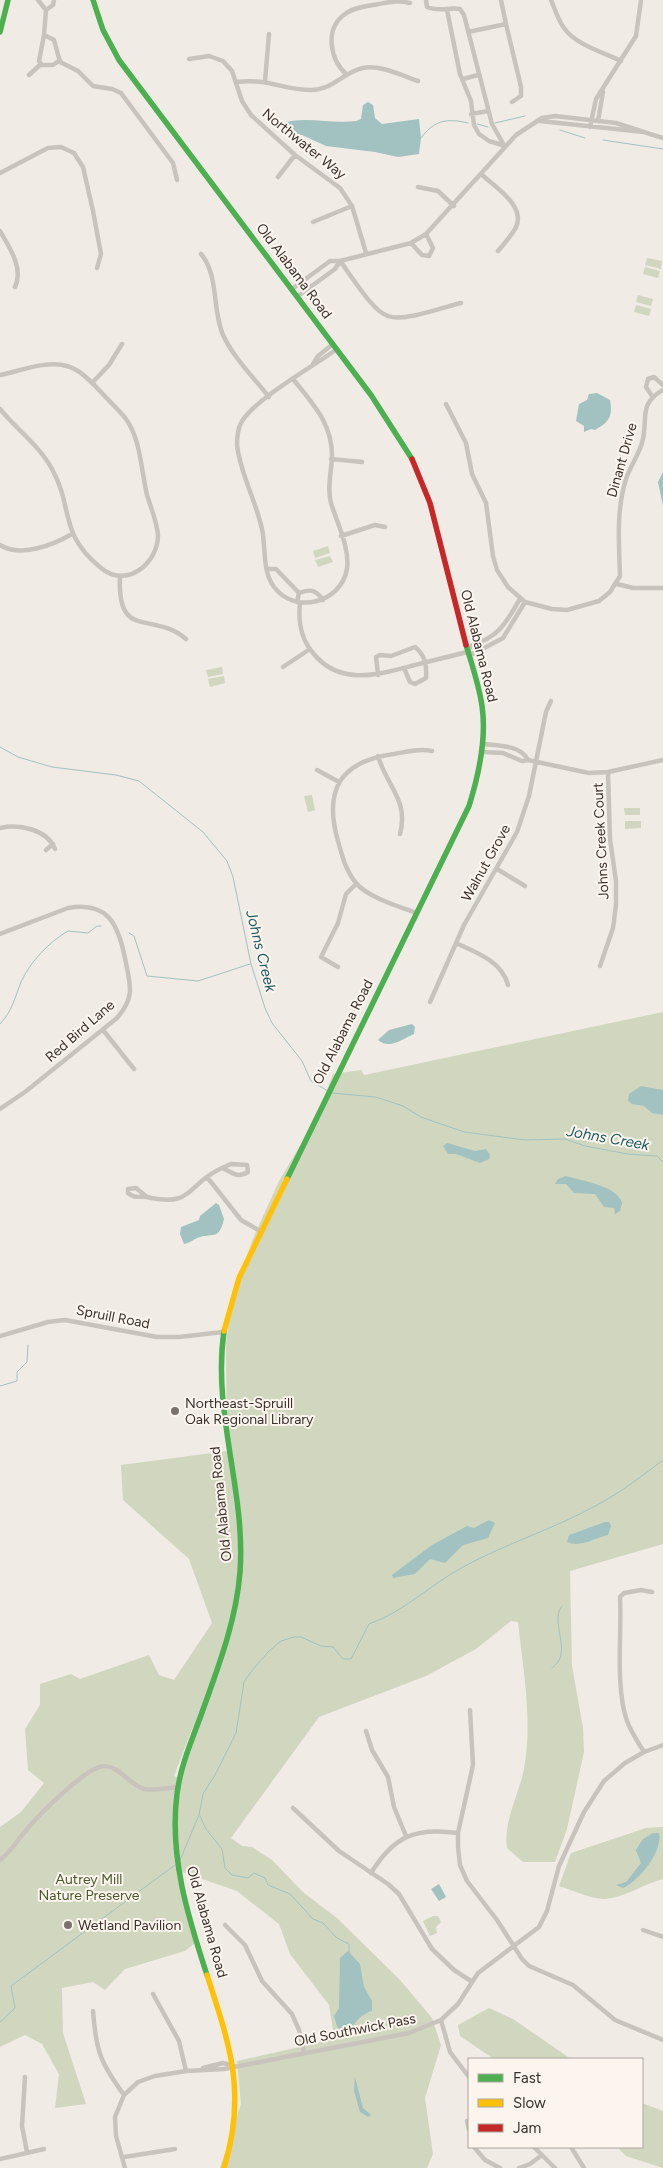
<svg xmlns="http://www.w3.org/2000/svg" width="663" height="2168" viewBox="0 0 663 2168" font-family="Figtree,sans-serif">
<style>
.green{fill:#d1d6bf;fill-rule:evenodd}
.water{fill:#a1c2c1}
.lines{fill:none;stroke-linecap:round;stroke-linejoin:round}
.stream{stroke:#a1c2c1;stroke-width:1}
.street{stroke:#c9c3be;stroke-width:4.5}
.fast{stroke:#4caf50;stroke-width:5.5}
.slow{stroke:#ffc107;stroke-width:5.5}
.jam{stroke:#c62828;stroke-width:5.5}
.poi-dot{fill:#7a716c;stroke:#fbf5ee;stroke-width:2}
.labels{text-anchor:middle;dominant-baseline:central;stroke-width:4;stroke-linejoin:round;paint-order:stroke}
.street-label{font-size:14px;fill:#3b302b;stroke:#fbf5ee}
.poi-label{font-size:14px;fill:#3b302b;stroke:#fbf5ee;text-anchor:start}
.park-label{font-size:14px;fill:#4a5a2e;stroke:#fbf5ee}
.water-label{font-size:15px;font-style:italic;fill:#1f5a5e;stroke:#fbf5ee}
</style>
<rect width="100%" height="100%" fill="#f0ebe5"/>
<path class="green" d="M647,258l15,3 -1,8 -16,-4z
M645,267l15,4 -2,7 -15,-4z
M638,295l15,4 -2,7 -15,-4z
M636,305l15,4 -2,7 -15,-4z
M328,546l2,7 -15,5 -2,-7z
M330,556l3,6 -15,5 -3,-7z
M222,667l1,7 -15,3 -2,-7z
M224,676l1,7 -15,4 -2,-8z
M312,795l3,15 -7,2 -4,-16z
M624,808h16v7h-15z
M625,821h16v7l-16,1z
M663,1012v532l-93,27 2,95 11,62 1,24 -17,77 -12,33h-32l-16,-14c-4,-29 14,-56 18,-85 7,-47 -2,-94 -7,-141l-7,-1 -35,28 -50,27 -107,41 -88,121 11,8 10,1 20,13 32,33 33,25 63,62 32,38 9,27 -16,53 8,56 -6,14h-207l21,-64 -4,-43 80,-18 17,-7 -5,-31 -39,-51 -11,-30 -42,-33 -58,-20 16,72 -10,8 -60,18 -20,21 -12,-8 -31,6 1,45 23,71 -31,4 4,-34 -17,-30 -17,-9 -25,12v-220l21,-15 23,-29 -16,-13 -3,-41 15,-24v-21l31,-10 9,5 69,-24 10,20 15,5 38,-57 -23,-64 -66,-59 -2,-35 106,-14 -1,-107 6,-49 23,-61 24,-53 37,-62 17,-45 28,-4 3,5zM194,1724l-15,54 -5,-2z
M663,1827v52c-20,5 -38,19 -59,20 -13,0 -32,-9 -45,-13l12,-33 75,-25z
M433,1916h5l3,6 -5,5 1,6 -7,3 -7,-15z
M489,2008l24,11 58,40h-77l-34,-23 -2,-11z
M642,2103l21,8v57l-37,-12 -9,-9h25z"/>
<path class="water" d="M368,102l5,3 2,13 7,6 37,-5 2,19 -2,16 -21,3 -23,-5 -49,-6 -24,-11 -18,-2 -5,-9c26,-9 49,0 77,-3l5,-2 2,-14z
M597,393l13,7c3,17 -1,22 -15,30l-4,-1 -7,3v-6l-8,-5 3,-17 8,-4 2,-6z
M663,472v34l-5,-24z
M412,1024l3,3 -1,7c-12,5 -24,16 -36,6l11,-10z
M641,1086l22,4v25l-11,-2 -8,-7 -12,-2 -4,-3 1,-7z
M447,1143l28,8 11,-2 4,6 -1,4 -9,4 -24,-9h-8l-5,-8z
M566,1176c15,5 51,9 56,27l-2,8 -5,3 -1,-6 -10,-1 -9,-13 -21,-1 -8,-9h-11l3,-5z
M216,1203l3,2 5,14c-5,21 -10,14 -24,18 -6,2 -10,6 -16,7l-4,-10 1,-7 18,-7 1,-4z
M489,1520l6,3 -7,15 -25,7 -18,18 -15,-4 -15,15 -22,4 -1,-3 40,-30 35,-19 7,2z
M605,1522h4l2,4 -3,9c-13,3 -28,13 -41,7l2,-7z
M653,1833h6c4,19 -21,49 -36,55l-7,-3 10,-3 15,-19 -5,-13 7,-11z
M439,1884l7,13 -7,4 -8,-12z
M348,1951l12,13 4,23 8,14v10c-11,2 -23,17 -25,28l-10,-13 -3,-10 5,-8 1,-50z
M355,2077l8,31 8,7 -3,2 -8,-5 -6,-21z"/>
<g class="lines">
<path class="stream" d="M495,123l30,-7
M477,124l11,3
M560,130l25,8
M421,138c13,-18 26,-20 47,-15
M603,140l60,9
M0,747l18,10 34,10 64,8 23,6 64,51 24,29 6,16 18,87 14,44 7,15 30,38 9,20 17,10
M129,933l5,3 13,40 51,5 52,-17
M0,1024c12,-12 15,-27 21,-42 9,-20 28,-40 47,-51l20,2 9,-7h4
M331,1093l45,4 27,9 18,11 43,15 61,8 40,-1 20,7 43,8 29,2 6,6
M0,1386l17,-5v-9l10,-10 1,-17
M552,1668c3,-3 7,-6 8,-10 6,-16 -9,-40 2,-52
M200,1816l6,13 16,20 3,19 7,7 16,3 6,-5 11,5 3,7 22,9 23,25 10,4 14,15 12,6v8
M180,1860l19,-45 4,-21 12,-19 21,-42 8,-51 7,-10 17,-20 13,-11 13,-4h7l20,9 12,1 10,12h8l18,-35c35,-12 62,-40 94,-57 44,-24 91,-38 134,-62 23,-12 45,-29 66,-45
M0,2022l15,-14 -4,-22 164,-121"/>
<path class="street" d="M38,0l8,10 -2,25 10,5 6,22 18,9 15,15 19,3 9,4 52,70 4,17
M426,0l1,7c12,5 21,0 33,2l4,6 28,109 13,23
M551,0c4,9 7,20 13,28 12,17 39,24 57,33
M46,10l7,-5 1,-5
M447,10l13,64 11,27 3,24 5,9 10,7 13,4
M506,24l15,63v9l-9,6
M468,32l38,-8 -5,-24
M44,35l-5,26 3,4h11l7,-5
M189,59l20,-3 14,5 9,10 10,30 9,14 44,40 45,33 12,18 14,47
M29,75l12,-11
M347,75c-17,-15 -23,-46 -2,-61 9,-7 23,-8 34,-10 11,-2 20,-4 31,-1
M463,79l15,-4
M265,81l4,-47
M236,82c31,-4 48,8 75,8 22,0 32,-18 52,-22 16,-4 40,8 55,13
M471,114l17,-3
M540,121l104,11
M598,121l5,-29
M590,127l6,-28 40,-63 5,-36
M0,173l48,-25 13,-1 13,6 9,14 10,44 8,43 -4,14
M481,174c14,13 47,33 34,55 -5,8 -11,15 -17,22
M278,177l17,-22
M418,187l20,4 16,15
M313,222l39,-16
M0,231c9,16 24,37 15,56
M411,243l11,12 7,1 4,-8 -7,-14
M201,254c18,21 11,56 22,81 10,22 31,43 46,62
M340,261c11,14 32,50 48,55 16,6 56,-9 73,-13
M292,289l38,-28h10l71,-18 15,-9 90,-99 26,-17 13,-2 61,7 47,15
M298,296l37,-27 5,-8
M313,364l5,-8 15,-12
M0,375c20,-4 47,-15 67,-9 14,4 23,15 33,25 8,9 18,18 26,28 15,21 15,51 21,76 4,13 10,27 11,40 0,29 -32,54 -57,33 -43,-35 -27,-59 -49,-99 -13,-24 -36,-40 -52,-60
M293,379c20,25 40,45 39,79 -1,15 -5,31 -1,45 6,20 19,45 16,66 -6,34 -52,46 -73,18 -12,-16 -8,-40 -12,-58 -6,-28 -22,-56 -25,-84 0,-7 1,-16 4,-22 12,-23 73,-57 96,-74
M92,383l17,-18 13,-21
M652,396l-6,-9 2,-8 6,-2 9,8
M446,404l20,39 6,31 14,29 7,53 4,14 11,17 17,15 27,7 15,1 32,-9 11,-9 10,-16c-1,-33 -4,-65 6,-97 4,-12 12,-23 16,-36 7,-24 -5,-38 21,-53
M331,459l31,3
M341,536l34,-11 10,2
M0,545c20,13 53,0 72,-11
M267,569h9l23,24
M120,576c-3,66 32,34 66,63
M617,584l16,4h30
M297,602l2,-9c12,-4 16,-4 24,7
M300,603c-2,18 1,36 13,50 26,33 64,22 98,13 19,-5 37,-9 56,-14
M468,651l3,-5c29,-10 34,-22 49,-47
M468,652l5,2 30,-16 22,-36
M283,667l27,-18
M378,675l-2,-18 4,-2 11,1 24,-9c10,8 12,18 11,31l-11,6 -5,-2 -6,-14
M484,744c16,2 36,1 44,16
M483,752l20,1 19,8 6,-1 61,13 19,-1 55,-12
M378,756c9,31 31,44 22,78
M317,770l22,12
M0,828c19,-4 47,1 55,21
M46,850l7,-6
M497,869l28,17
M417,913c-17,-6 -50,-16 -61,-30 -10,-12 -14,-27 -18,-42 -15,-52 3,-80 56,-87 12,-2 26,-6 38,-3
M0,934l68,-26c40,-7 50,16 57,50 5,27 11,38 -8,60l-92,74 -25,17
M456,943c19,9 46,18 52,42
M600,966l13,-38 3,-23v-24l-6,-42 -2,-67
M338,967l-17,-10 17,-34 8,-29 10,-10
M430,1002l34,-77 53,-93 12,-36 17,-84 5,-11
M103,1030l31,39
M207,1177l34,43 19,11
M147,1197l-11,-9 -8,1v4c7,6 11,3 19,4 47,11 39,-13 75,-29 11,4 14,11 26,4l-1,-7 -16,-1 -9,4
M0,1336l48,-14 17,-2 92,17h22l44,-5
M470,1710l3,55 -15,68v14l2,18 7,16 30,39 25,39 7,7 44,19 42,35 48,20
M366,1731l6,19 16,27 6,30 12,29
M644,1752c-6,-10 -13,-20 -17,-31 -12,-34 -5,-88 -7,-124l4,-4 17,-3 11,2
M293,1808l46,43 49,33 11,10 33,55 22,21 17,11
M0,1860c12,-9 18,-21 28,-32 12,-14 60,-63 77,-62 15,1 25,19 39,23 11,2 24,-1 35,-2
M371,1873c23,-37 44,-46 87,-40
M225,1925l20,20 17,36 30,33 7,16 5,22
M643,1930l20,7
M153,1994l26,47 7,30
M93,2011c3,40 7,51 31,84
M441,2020l9,32 19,25
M203,2068l20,-5 11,3
M25,2077l-3,49 5,26
M467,2121l2,9
M474,2147l11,13 15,8
M534,2147l21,21
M571,2147l13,21
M124,2157l51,-8
M0,2159l44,-10
M125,2168l-9,-32 -1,-19 9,-22 14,-13 17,-6 31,-5 38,-2 185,-36 32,-13 17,-16 20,-31 61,-46 8,-16 12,-45 25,-54 20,-31 21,-18 19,-11 19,-7
M519,2168l11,-4 12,-9"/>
<path class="fast" d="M93,0l10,30 16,30 252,335 41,64
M0,32l8,-32
M287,1179l182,-373c10,-32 18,-67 13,-100 -3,-21 -10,-41 -16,-61
M207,1975c-19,-58 -38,-119 -30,-181 3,-26 14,-52 23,-76 17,-48 36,-95 40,-146 6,-81 -28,-159 -16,-241"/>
<path class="slow" d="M224,1331l15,-53 48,-99
M207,1975c23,71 40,118 17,193"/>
<path class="jam" d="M412,459l18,44 36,142"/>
</g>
<g class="poi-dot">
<circle cx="175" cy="1411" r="5"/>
<circle cx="68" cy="1925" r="5"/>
</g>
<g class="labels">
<g class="street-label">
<text transform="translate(304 144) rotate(39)">Northwater Way</text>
<text transform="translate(294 271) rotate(53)">Old Alabama Road</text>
<text transform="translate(622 460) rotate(-74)">Dinant Drive</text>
<text transform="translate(479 646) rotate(76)">Old Alabama Road</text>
<text transform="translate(601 841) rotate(-93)">Johns Creek Court</text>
<text transform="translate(486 863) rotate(-61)">Walnut Grove</text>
<text transform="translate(80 1031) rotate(-41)">Red Bird Lane</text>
<text transform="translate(343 1032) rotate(-63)">Old Alabama Road</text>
<text transform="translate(113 1317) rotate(11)">Spruill Road</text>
<text transform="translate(221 1504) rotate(-96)">Old Alabama Road</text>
<text transform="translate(207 1922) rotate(74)">Old Alabama Road</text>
<text transform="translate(355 2030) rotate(-11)">Old Southwick Pass</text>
</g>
<g class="poi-label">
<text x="185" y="1403">Northeast-Spruill<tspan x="185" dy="16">Oak Regional Library</tspan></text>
<text x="78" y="1925">Wetland Pavilion</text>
</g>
<g class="park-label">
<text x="89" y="1879">Autrey Mill<tspan x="89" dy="16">Nature Preserve</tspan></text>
</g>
<g class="water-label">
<text transform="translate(261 951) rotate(76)">Johns Creek</text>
<text transform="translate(608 1138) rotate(10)">Johns Creek</text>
</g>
</g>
<rect x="468" y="2058" width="175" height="90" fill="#fbf5ee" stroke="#aea6a0"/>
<rect x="478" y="2074" width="25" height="8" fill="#4caf50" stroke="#aea6a0"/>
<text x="513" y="2083" font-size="15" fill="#3b302b">Fast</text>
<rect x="478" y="2099" width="25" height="8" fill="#ffc107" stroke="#aea6a0"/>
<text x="513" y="2108" font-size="15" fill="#3b302b">Slow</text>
<rect x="478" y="2124" width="25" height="8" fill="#c62828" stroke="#aea6a0"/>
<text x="513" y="2133" font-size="15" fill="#3b302b">Jam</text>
</svg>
